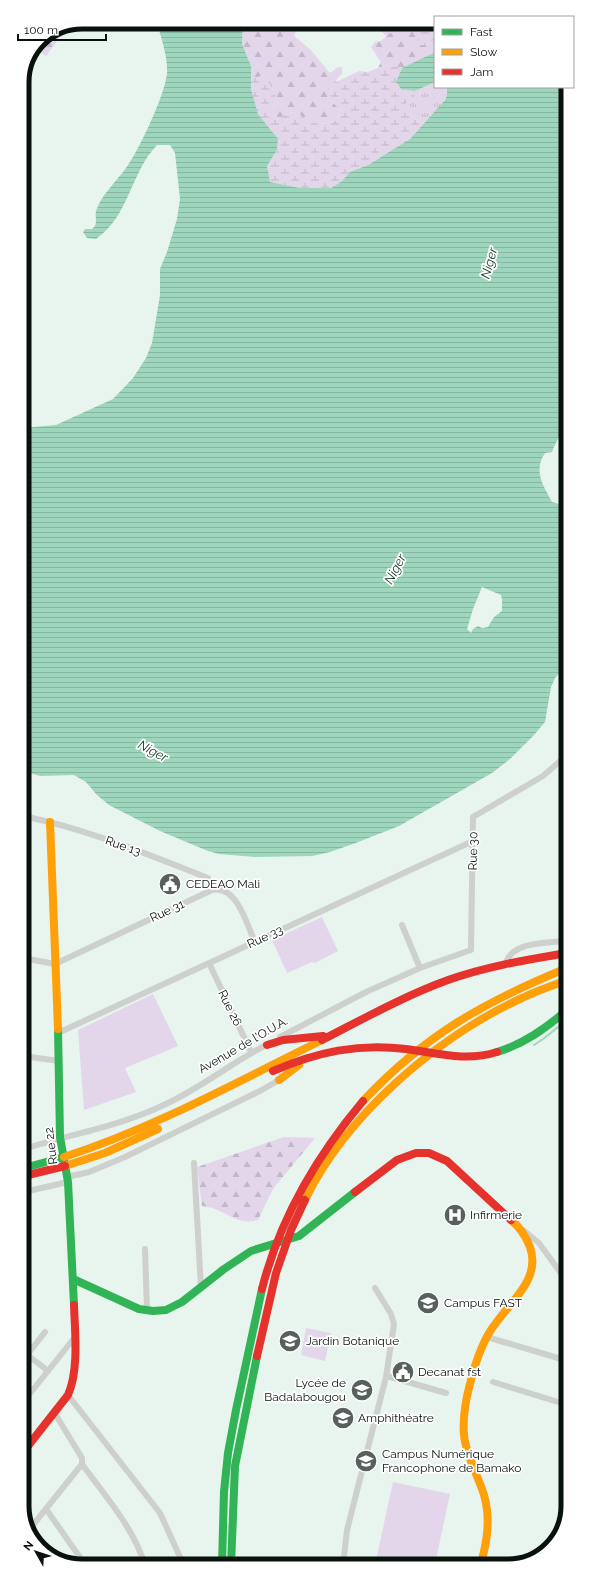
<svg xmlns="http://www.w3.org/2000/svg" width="590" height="1588" viewBox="0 0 590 1588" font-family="Raleway,sans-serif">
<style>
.grass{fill:url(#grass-tufts)}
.forest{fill:url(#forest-firs)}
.wetland{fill:url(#wetland-marsh)}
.garden{fill:#e4d6ea}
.water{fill:url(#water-rules);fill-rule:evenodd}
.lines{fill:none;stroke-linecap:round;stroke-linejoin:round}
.stream{stroke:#9ed5bd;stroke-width:2}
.street{stroke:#ced0ce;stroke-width:6}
.fast{stroke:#30b455;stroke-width:8}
.slow{stroke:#ff9f0a;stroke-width:8}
.jam{stroke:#e5322d;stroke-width:8}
.labels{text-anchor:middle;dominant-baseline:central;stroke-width:3.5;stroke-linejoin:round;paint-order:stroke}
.street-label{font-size:12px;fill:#09110d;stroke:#fff}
.poi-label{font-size:12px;fill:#09110d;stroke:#fff;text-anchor:start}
.water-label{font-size:13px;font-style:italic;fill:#16382b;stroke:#fff}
.rim{fill:none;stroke:#09110d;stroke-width:5}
</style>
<defs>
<pattern id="grass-tufts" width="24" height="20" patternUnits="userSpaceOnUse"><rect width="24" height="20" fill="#e4d6ea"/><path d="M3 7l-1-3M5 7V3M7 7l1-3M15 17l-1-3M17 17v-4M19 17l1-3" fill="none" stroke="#c2b7c8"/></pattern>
<pattern id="forest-firs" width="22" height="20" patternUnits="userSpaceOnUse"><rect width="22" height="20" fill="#e4d6ea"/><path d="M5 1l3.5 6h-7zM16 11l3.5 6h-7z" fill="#c2b7c8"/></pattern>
<pattern id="wetland-marsh" width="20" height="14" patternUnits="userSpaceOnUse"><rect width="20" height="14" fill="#e4d6ea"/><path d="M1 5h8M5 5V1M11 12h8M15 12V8" fill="none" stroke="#c2b7c8"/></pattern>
<pattern id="water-rules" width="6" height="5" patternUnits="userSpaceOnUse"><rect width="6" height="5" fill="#9ed5bd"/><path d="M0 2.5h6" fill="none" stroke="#87b6a1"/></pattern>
</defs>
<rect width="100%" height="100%" fill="#e8f4ee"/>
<path class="grass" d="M354,22h66l-9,1 -15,10h-6l-4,3 -9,-9 -6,-3 -9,5z
M435,82v5h12c1,16 -13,26 -23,36l-6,-2 -16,-12 5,-7 7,-3 1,-8z"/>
<path class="forest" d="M243,22h49l6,5 -4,9 16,13 20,24 8,-6h4v7l-5,5 -1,3 -4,2 -3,15 12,11 -4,10c-25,9 -24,-1 -45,-8l-13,6 -5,-3 -3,-5 1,-3 7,-4c-6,-10 -7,-19 -16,-27l-12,2v-12l-9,-22z
M435,22v3l-9,7h-7l-1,12 7,1 10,-5v12l-33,16 -14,-3 -10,3 3,-6 -10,-15 4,-5 6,-1 9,-8 9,-1 12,-9z
M66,29l-20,27 -10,-8 4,-9z
M284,1137l31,1 -42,51 -15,31c-19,5 -27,-5 -43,-11 -4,-2 -9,-2 -13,-3l-5,-39z"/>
<path class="wetland" d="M435,25v15l-10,5 -7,-1v-7l-4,-3 2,-4 3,2h7z
M388,65l14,3 -6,14 5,7 14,2 -1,8 -7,3 -4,7 15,12 6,2 -14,16 -42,26 -18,7 -8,9 -11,7h-31l-30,-6 -3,-16 10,-16 1,-11 -20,-25 -7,-25v-11l12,-2c9,7 10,18 16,27l-7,4 -1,3 3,5 5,3 13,-6c21,7 20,17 45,8l4,-10 -12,-11 -2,-8 5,-7 27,-13 8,1z"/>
<path class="garden" d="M322,917l16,34 -23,12 -3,-1 -25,11 -15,-33z
M153,994l25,52 -53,22 11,24 -52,18 -6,-80z
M306,1328l25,5 -6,28 -24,-6z
M393,1482l57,12 -15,70 -60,1z"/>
<path class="water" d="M157,22h86l-1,22 9,22v23l7,25 20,25 -1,11 -10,16 3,16 30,6h31l11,-7 8,-9 18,-7 42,-26 35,-39 2,-6v-7h119v297c-8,19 3,20 0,36 -1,8 -11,23 -14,32l-7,1c-12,18 -2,32 7,49l11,3 4,-2v161l-12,14 -4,9 -6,35 -11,13 -24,24 -18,14 -93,53 -46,18 -23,8 -18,4 -57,1 -36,-3 -11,-3 -48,-20 -51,-26 -12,-10 -11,-13 -12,-7 -34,1 -17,-5v-343l33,-3 57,-26 20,-21 13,-20 6,-15 8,-48v-26l7,-17 10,-33 3,-20 -5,-46 -5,-8h-13c-27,28 -27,70 -61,94l-9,-1 -4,-6 2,-3h7l3,-3c2,-5 0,-11 1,-15 6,-17 20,-29 30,-43 13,-18 39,-73 41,-95 1,-17 -6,-34 -10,-51zM482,587l19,8 1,4v12l-8,6 -6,10 -6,1 -4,-2 -5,3 -2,4 -4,-4 6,-20z
M435,52v30l-20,9 -14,-2 -5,-7 6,-14z"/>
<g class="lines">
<path class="stream" d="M534,1045l9,-6 24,-19"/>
<path class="street" d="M23,816c64,13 124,38 185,62l4,12
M402,925l18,43
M23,958l32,6 157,-74c25,-5 34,33 43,52
M209,963l42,89
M506,963c6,-22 43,-20 61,-22
M58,1033l415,-192
M280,1037l86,-45 54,-24 51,-18 2,-133 70,-41 24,-21
M23,1056l36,5
M24,1149c47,-15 97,-23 142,-45 36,-17 67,-42 102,-60
M194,1163l7,125
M67,1177l22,-5 36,-15 135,-66 19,-11
M24,1192l44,-10
M523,1230l16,13 29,40
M145,1249l2,61
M487,1337l81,24
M25,1353l23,18
M24,1359l21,-27
M387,1376l59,17
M493,1382l75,23
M68,1395l92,118 20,44 1,8
M24,1401l51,-64
M54,1412l28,46v6c22,31 53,65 63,102
M24,1435l8,6
M46,1509l40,57
M29,1530l53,-66
M343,1565l4,-35 39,-153 8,-53 -3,-10 -16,-26"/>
<path class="fast" d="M58,1029l2,108 8,45 6,123
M497,1052c27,-8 49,-24 70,-42
M24,1168l40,-11
M73,1279l66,30 14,2 13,-1 16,-8 42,-33 27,-18 48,-15 56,-44
M222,1565l2,-73 4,-39 8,-43 26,-121
M231,1565l4,-99 22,-110"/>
<path class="slow" d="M50,822l8,207
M279,1080l20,-15
M363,1101c62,-66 121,-99 204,-133
M64,1157c90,-29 173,-75 258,-117
M65,1166l40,-13 53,-24
M305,1200c41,-85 132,-163 217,-202 14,-7 30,-12 45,-18
M481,1564c6,-23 10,-45 3,-69 -6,-20 -18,-39 -20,-60 -2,-22 4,-45 10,-66 5,-16 11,-33 22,-46 16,-23 45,-44 34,-76 -4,-10 -10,-20 -19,-27"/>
<path class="jam" d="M322,1040c41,-21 82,-44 126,-60 40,-14 78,-20 119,-27
M267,1045l16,-5 40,-4
M273,1071c44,-19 85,-28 133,-22 31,4 60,13 91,3
M24,1176l41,-10
M355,1192l42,-32 19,-7h13l18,8 64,59
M262,1289c18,-71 54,-132 101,-188
M257,1356l19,-83 15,-43 14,-30
M24,1451l44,-56c11,-25 7,-62 6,-90"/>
</g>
<defs>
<g id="civic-disc" transform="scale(1.15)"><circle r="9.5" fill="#57605c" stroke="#fff"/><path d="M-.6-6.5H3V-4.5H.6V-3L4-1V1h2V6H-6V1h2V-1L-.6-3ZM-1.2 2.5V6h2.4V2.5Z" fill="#fff"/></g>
<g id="hospital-disc" transform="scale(1.15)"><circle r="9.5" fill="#57605c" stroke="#fff"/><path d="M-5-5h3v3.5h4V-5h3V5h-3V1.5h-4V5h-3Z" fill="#fff"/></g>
<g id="university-disc" transform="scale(1.15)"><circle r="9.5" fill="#57605c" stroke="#fff"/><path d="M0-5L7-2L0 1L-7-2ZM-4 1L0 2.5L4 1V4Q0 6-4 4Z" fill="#fff"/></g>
<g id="school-disc" transform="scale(1.15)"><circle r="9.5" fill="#57605c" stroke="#fff"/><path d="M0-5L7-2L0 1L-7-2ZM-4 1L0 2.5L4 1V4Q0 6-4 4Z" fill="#fff"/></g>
</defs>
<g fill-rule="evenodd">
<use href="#civic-disc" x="170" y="884"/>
<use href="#hospital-disc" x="455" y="1215"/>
<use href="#university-disc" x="428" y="1303"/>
<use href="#school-disc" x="290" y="1341"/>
<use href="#civic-disc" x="403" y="1372"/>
<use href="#school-disc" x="362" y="1390"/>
<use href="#school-disc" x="343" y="1418"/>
<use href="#university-disc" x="366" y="1461"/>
</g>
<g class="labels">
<g class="street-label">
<text transform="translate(123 846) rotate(19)">Rue 13</text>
<text transform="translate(473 851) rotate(-89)">Rue 30</text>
<text transform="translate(167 911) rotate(-25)">Rue 31</text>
<text transform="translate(265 937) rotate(-25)">Rue 33</text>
<text transform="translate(230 1008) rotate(64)">Rue 26</text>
<text transform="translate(243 1045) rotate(-30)">Avenue de l'O.U.A.</text>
<text transform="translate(51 1146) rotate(-97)">Rue 22</text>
</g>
<g class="poi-label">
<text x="186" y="884">CEDEAO Mali</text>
<text x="470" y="1215">Infirmerie</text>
<text x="444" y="1303">Campus FAST</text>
<text x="306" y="1341">Jardin Botanique</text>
<text x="418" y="1372">Decanat fst</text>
<text x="346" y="1383" text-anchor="end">Lycée de<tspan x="346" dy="14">Badalabougou</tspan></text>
<text x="358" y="1418">Amphithéatre</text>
<text x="382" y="1454">Campus Numérique<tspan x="382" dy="14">Francophone de Bamako</tspan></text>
</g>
<g class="water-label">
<text transform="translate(489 263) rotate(-75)">Niger</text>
<text transform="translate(395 569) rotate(-63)">Niger</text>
<text transform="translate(153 751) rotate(28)">Niger</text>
</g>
</g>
<path d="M0 0H590V1588H0ZM82 29H508A53 53 0 0 1 561 82V1506A53 53 0 0 1 508 1559H82A53 53 0 0 1 29 1506V82A53 53 0 0 1 82 29Z" fill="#fff" fill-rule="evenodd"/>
<path class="rim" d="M82 29H508A53 53 0 0 1 561 82V1506A53 53 0 0 1 508 1559H82A53 53 0 0 1 29 1506V82A53 53 0 0 1 82 29Z"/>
<rect x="434" y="16" width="140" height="72" fill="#ffffff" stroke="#9da09e"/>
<rect x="442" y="29" width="20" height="6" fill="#30b455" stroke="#9da09e"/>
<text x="470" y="36" font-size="12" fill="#09110d">Fast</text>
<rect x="442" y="49" width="20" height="6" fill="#ff9f0a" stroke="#9da09e"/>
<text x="470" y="56" font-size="12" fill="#09110d">Slow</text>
<rect x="442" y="69" width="20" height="6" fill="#e5322d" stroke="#9da09e"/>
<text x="470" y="76" font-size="12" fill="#09110d">Jam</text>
<g transform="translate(36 1552) rotate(309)" stroke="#ffffff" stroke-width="3" paint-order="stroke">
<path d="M0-3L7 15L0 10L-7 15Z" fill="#09110d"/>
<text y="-6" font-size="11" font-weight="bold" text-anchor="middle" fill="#09110d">N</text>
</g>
<path d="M18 34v6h88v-6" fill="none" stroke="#09110d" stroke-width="2"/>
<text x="24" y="34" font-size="12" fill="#09110d" stroke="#ffffff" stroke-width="3" paint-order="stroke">100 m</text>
</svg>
